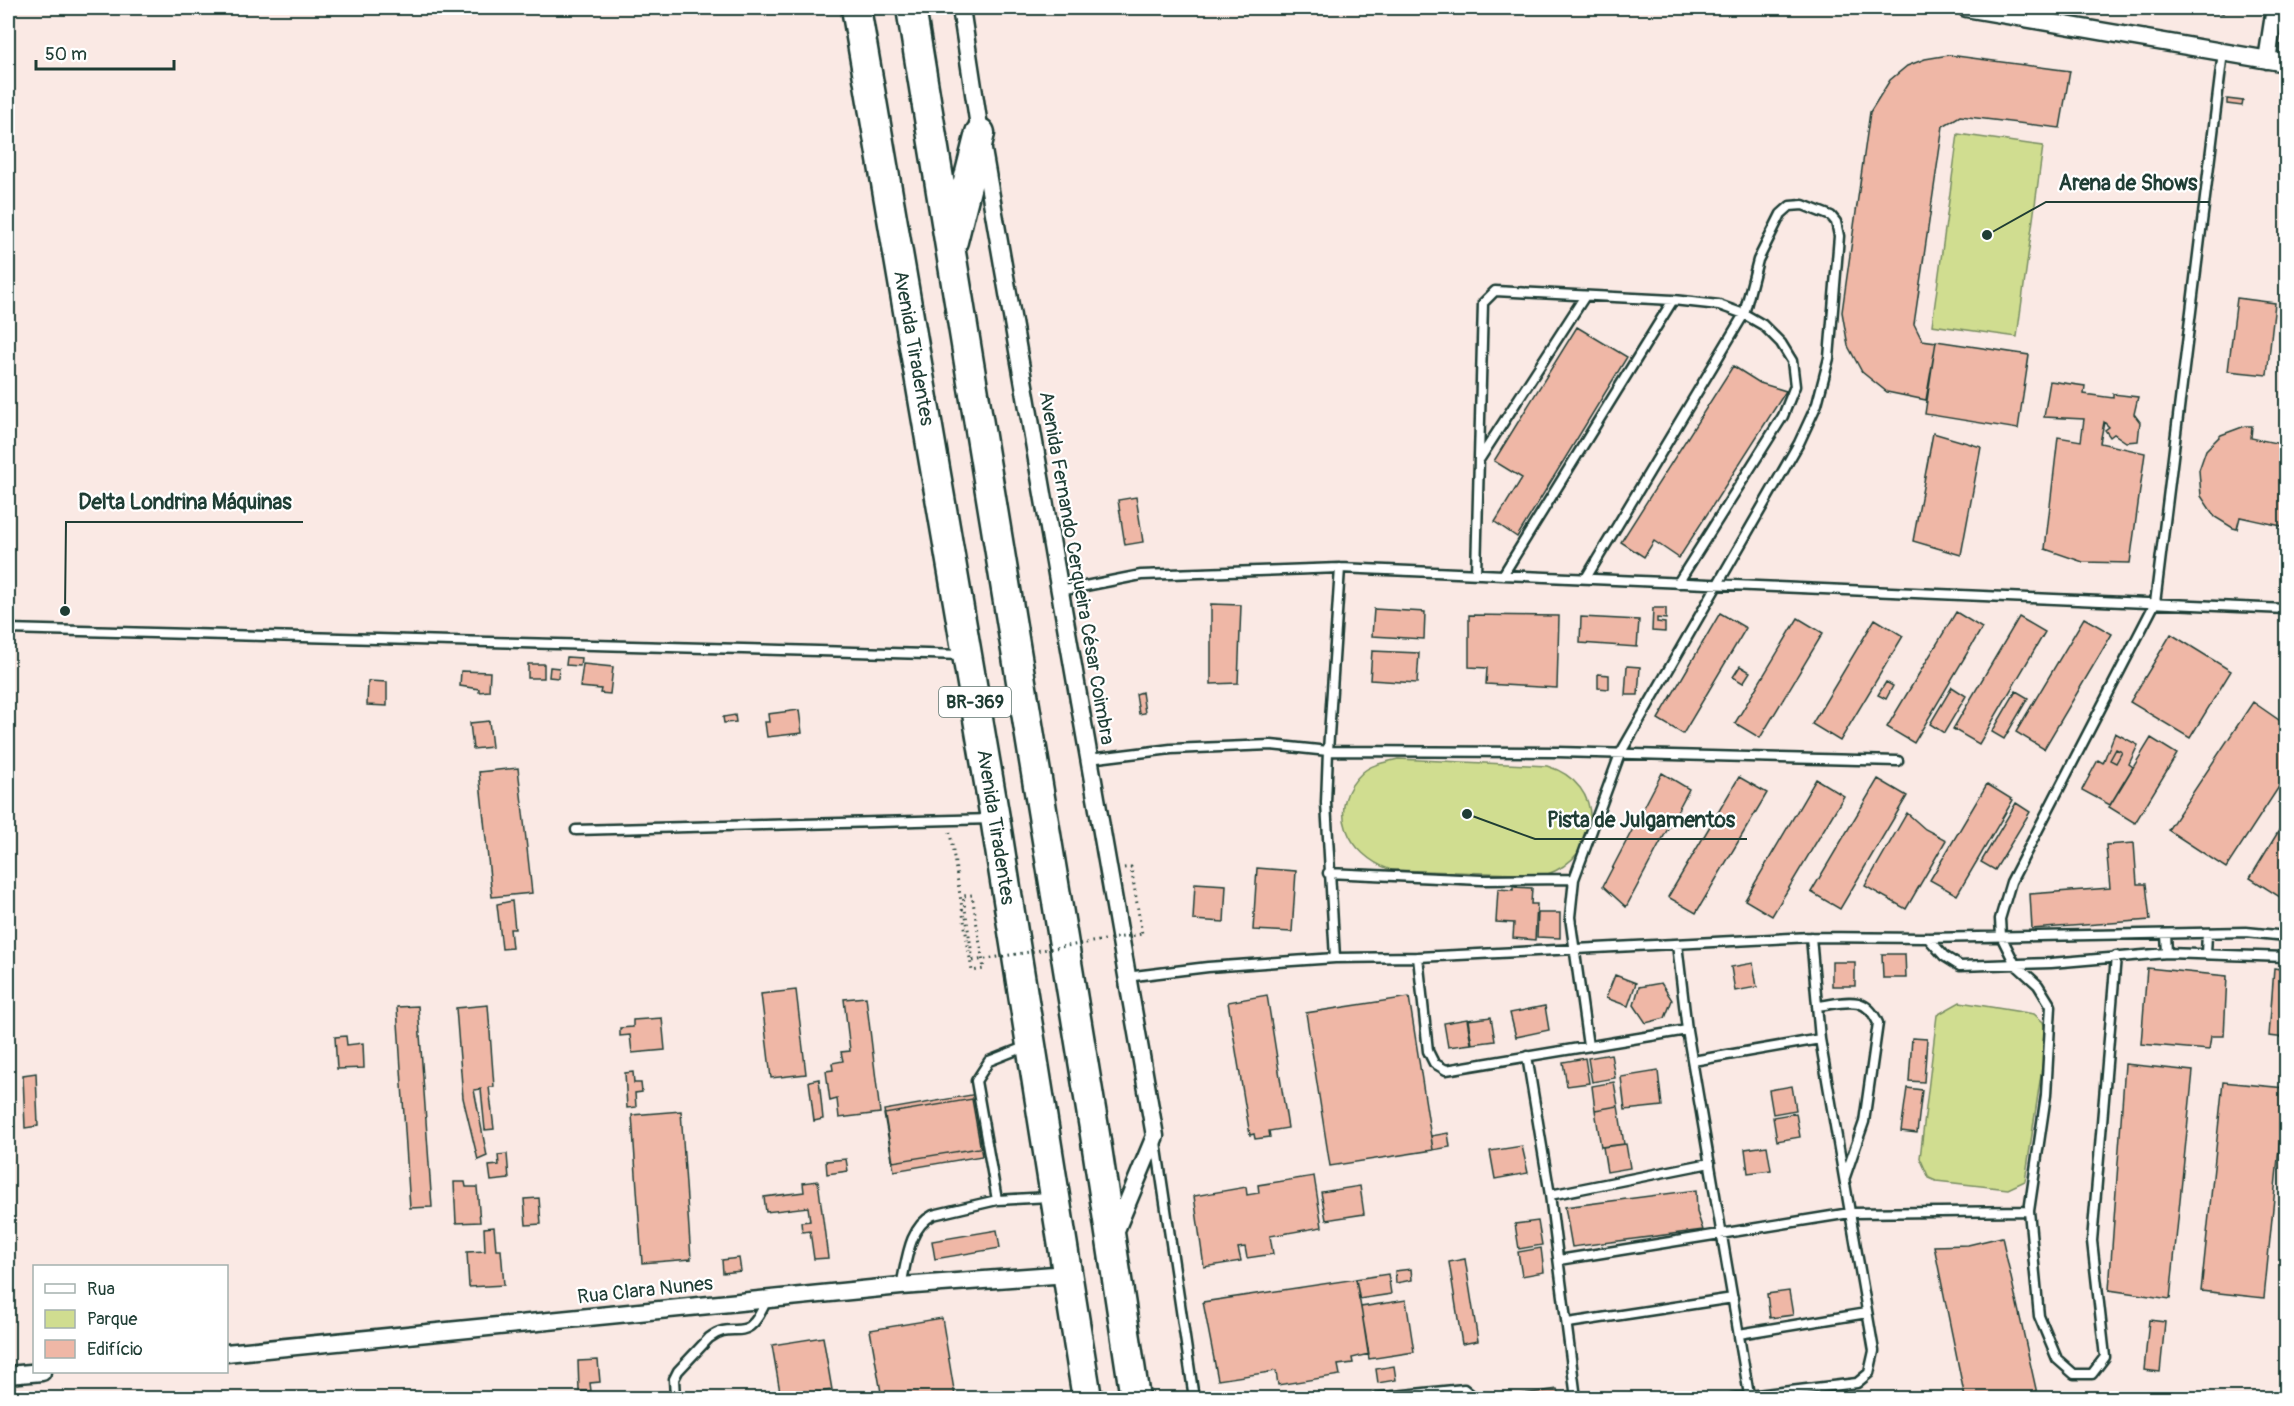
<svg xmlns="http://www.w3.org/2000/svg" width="2294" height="1406" viewBox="0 0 2294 1406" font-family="Pangolin,sans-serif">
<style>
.green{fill:#d0dd90;stroke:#788d62;stroke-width:1.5}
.building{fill:#efb7a6;stroke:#1f3d34;stroke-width:1.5}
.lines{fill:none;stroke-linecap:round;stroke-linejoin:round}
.service-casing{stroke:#1f3d34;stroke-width:13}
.minor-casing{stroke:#1f3d34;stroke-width:21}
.trunk-casing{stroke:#1f3d34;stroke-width:33}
.path{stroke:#1f3d34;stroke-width:3;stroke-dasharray:1.5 4.5;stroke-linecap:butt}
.service{stroke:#fff;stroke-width:8}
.minor{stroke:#fff;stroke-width:16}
.trunk{stroke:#fff;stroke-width:28}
.path-bridge{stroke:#1f3d34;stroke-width:3;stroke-dasharray:1.5 4.5;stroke-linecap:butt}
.labels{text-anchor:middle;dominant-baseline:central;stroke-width:4.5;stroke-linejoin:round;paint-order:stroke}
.shield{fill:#fff;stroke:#627771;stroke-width:1.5}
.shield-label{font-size:18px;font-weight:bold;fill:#1f3d34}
.street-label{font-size:20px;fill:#1f3d34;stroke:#fff}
.leader{fill:none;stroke:#1f3d34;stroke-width:2}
.callout-dot{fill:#1f3d34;stroke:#fff;stroke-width:2}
.callout-label{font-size:21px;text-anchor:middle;font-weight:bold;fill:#1f3d34;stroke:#fff;stroke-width:4.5;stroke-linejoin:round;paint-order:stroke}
</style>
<rect width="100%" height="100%" fill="#fae9e4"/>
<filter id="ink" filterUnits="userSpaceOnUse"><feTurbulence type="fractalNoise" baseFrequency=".0167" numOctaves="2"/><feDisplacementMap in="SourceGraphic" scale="12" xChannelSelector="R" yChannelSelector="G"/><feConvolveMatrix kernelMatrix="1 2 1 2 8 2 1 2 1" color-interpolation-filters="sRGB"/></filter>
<g filter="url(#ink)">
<path class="green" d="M1958,134l85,12 -26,191 -85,-12z
M1398,759l149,7c60,18 56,90 -2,109l-154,-5c-44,-15 -66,-63 -28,-98 9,-8 24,-10 35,-13z
M1960,1002l74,12 9,8 4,12 -22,147 -17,8 -72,-8 -7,-3 -9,-20 17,-143z"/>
<path class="building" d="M2202,8h22l-1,5z
M1949,55l121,16 -10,57 -100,-12 -17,10 -29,198 8,16 14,2 -10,58 -39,-8 -25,-20 -14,-26 -6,-34 28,-200 20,-32 17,-14 18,-7z
M2227,99l16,2 -1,5 -15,-2z
M2237,298l38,5 -8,72 -39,-4z
M1577,327l50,30 -110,180 -22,-15 27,-44 -28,-17z
M1936,341l93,14 -11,74 -93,-15z
M1733,366l27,17 26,8 -107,167 -25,-17 -10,16 -23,-15z
M2050,381l35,5 -1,8 29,4v-4l25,3 -4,17 6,8 -2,19 -12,1 -12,-8 -4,3 -5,-7 4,-3 -5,-5 -4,21 45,10 -15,110 -47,-1 -38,-13 13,-112 23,4 3,-22 -40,-2z
M2245,426h7l-1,12 35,7v82l-46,-10 -3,12 -4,-1 -18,-11 -14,-21 -2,-26 7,-20 15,-15z
M1933,433l48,14 -20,108 -48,-14z
M1136,497l7,45 -18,3 -7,-45z
M1211,604l30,1 -3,78 -27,1z
M1653,608h13v11l-9,-1v4l8,1v9l-13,-1z
M1374,609l51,3 -1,27 -52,-3z
M1956,612l26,16 -68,115 -27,-16z
M1720,613l26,15 -63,106 -25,-15z
M1469,615l90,1 -2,72 -71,-4 1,-16 -18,-1z
M1581,617l58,3 -2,27 -57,-4z
M2019,617l26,15 -66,112 -26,-15z
M1798,618l25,15 -63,105 -25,-15z
M2084,618l28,16 -68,115 -28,-17z
M1875,619l28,17 -63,105 -28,-17z
M2171,634l60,37 -41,67 -60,-36z
M1372,651l47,2 -2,30 -47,-3z
M567,657l14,1 -1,8 -14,-1z
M528,664h16v14h-16z
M583,664l30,3 -3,27 -10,-1 1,-4 -21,-2z
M1627,666l13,1 -2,28h-13z
M1740,666l10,6 -7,11 -10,-6z
M550,667l9,1 -1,10 -9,-1z
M461,671l29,1 -1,19 -10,1v-3l-19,-3z
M1598,674l11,1v14l-11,-1z
M368,681l19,1v24l-20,-1z
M1886,682l7,4 -7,13 -8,-4z
M1952,687l14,9 -22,37 -14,-9z
M2016,691l12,7 -24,41 -12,-7z
M1142,692l3,21 -6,1 -3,-20z
M2253,702l33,23v51l-60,92 -58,-38z
M799,710l3,23 -35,4 -2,-15h4l-1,-8z
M735,715l1,7 -12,1 -1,-6z
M489,721l3,26 -19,2 -3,-26z
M2115,733l23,12 -9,19 4,3 -23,38 -28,-15 16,-30 5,3z
M2151,738l26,16 -42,69 -26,-16z
M2116,749l6,3 -6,11 -6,-3z
M518,768l14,125 -40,4 -13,-125z
M1662,773l27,16 -63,118 -23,-21z
M1739,777l28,16 -71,120 -28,-16z
M1816,779l28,17 -72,120 -27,-16z
M1878,779l29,17 -67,113 -29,-17z
M1987,784l26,16 -56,95 -27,-15z
M2016,803l14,9 -35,58 -14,-8z
M1907,813l18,16 21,11 -40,69 -41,-23z
M2286,819v82l-36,-23z
M2134,843l3,41h9l4,36 -118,9 -2,-35 80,-6 -4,-43z
M1257,868l39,3 -4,61 -39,-2z
M1195,883l31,2 -2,37 -31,-2z
M1513,887l19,1 -1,16h6l-2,36 -22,-2 1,-15 -18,-1 2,-33 15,1z
M512,901l3,28h-5l2,19 -10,1 -5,-45z
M1538,913h22v25l-23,-1z
M1882,954h23l1,24h-23z
M1832,962h23v24h-23z
M1753,963l4,24 -22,4 -4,-24z
M2147,968l80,8 -3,60h-13l-2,14 -68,-6z
M2274,968l12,2v68l-17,-2z
M1615,975l21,8 -8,23 -22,-8z
M1661,983l11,17 -7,18 -19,5 -12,-18 5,-18z
M796,990l10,84 -35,4 -10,-84z
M1267,995l21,133 -19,3 1,6 -15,2 -1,-5 -4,1 -22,-133z
M866,997l14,116 -41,5 -2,-19 -7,2 -4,-30 7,-1 -1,-7 11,-2 -2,-9 9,-1 -6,-52z
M1409,997l24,153 -103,16 -24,-153z
M488,1005l6,82h-5l5,42 -9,1 -4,-41 -7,1 13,66 -9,4 -15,-62 -7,-90z
M418,1006l14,201 -22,1 -13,-201z
M1545,1006l4,24 -33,7 -6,-24z
M1491,1017l4,24 -23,3 -4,-24z
M662,1018l3,32 -33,3 -2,-18 -10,1v-8l13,-1v-7z
M1467,1019l4,25 -23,3 -4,-24z
M346,1036l1,9 16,-2 1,25 -27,1 -2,-32z
M1912,1038l15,1 -3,43 -15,-1z
M1611,1054l4,24 -23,4 -4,-24z
M1585,1058l4,25 -22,3 -4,-24z
M2125,1064l68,7 -23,228 -61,-9z
M1658,1071l4,35 -37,4 -4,-33z
M633,1072l1,11h7l1,9 -7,1 1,14 -9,1 -2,-35z
M36,1073l2,53 -13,2 -2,-53z
M819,1079l4,40 -9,2 -5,-40z
M1614,1082l4,24 -23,4 -3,-24z
M2223,1082l62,6 -21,210 -63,-7z
M1792,1086l4,24 -23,4 -4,-24z
M1907,1088l15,2 -5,43 -16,-2z
M977,1094l8,53 -92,15 -9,-52z
M972,1099l10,57 -88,15 -10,-57z
M1618,1106l6,38 -23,3 -6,-37z
M681,1111l10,148 -49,4 -10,-148z
M1796,1113l4,24 -23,4 -4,-24z
M1448,1133l2,14 -17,3 -2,-14z
M1626,1144l4,24 -23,4 -4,-25z
M1522,1146l6,27 -33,6 -5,-28z
M1767,1146l4,24 -23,3 -3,-24z
M507,1154l2,25 -18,2 -2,-15 10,-1 -1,-10z
M846,1159l2,12 -21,3 -1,-13z
M1314,1176l8,51 -52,9 3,18 -26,4 -2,-11 -7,1 3,13 -37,6 -10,-71 52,-9 1,8 12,-2 -1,-8z
M818,1181l10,77 -14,1 -4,-28 -8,1 -1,-10 9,-1 -2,-14 -42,5 -2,-15 40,-5 -1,-9z
M454,1182h11l1,5h11l3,35 -24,1z
M1360,1186l4,28 -38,6 -5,-28z
M1696,1190l1,22 6,18 -131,17 -7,-40z
M539,1198l2,26 -15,1 -2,-26z
M1538,1221l4,24 -23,4 -4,-25z
M494,1227l2,23h5l3,35 -35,2 -2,-35 18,-1 -1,-23z
M997,1230l3,18 -65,11 -3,-18z
M2002,1237l36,161h-73l-31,-152 34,-1z
M1541,1248l3,24 -22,4 -4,-24z
M739,1258l2,13 -18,2 -1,-13z
M1465,1259l13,82 -16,3 -13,-82z
M1411,1269l1,11 -16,3 -1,-12z
M1388,1274l3,20 -32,5 -3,-20z
M1356,1279l13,75 -17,4 1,5 -15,2 2,10 -62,10 -2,-14 -58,9 -15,-78z
M1789,1291l4,24 -23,3 -3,-24z
M1406,1300l8,52 -45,7 -8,-52z
M942,1318l13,78 -73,2 -12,-68z
M2149,1320l16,2 -5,50 -16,-2z
M823,1337l9,53 -51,8 -9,-53z
M598,1360l2,22 -10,1 1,8h-12l-1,-30z
M1394,1366l2,14 -18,3 -2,-14z
M1557,1389l2,9h-61z"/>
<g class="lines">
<g class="service-casing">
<path id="service" d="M1479,460l106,-164
M1340,568l-12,183 229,1 341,9
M1476,574l7,-271 12,-12 178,9 46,5 25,9 19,11 18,18 11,18 3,25 -12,30 -105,167
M1503,575l170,-275
M1586,578l158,-264 14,-54 23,-46 9,-8 13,-1 28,11 5,6 3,14 -10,122 -12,46 -18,39 -179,311 -46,125 -4,38 18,129
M1060,591l81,-16 199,-7 946,41
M8,629l955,26
M1089,759l82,-10 100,-4 57,6 -2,52 9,155 83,-1 393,-20 117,1 318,-6 40,4
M576,830l416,-11
M1328,873l154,7 92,-1
M2166,934l1,19
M1928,938l16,18 16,10 91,-3 116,-10 119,4
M1677,944l10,86
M2206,954l1,-21
M2116,956l-24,285 13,116 -13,17h-18l-17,-15 -18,-43 -10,-105 17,-116 5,-89 -13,-21 -23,-21 -14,-28 -1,-17 11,-37 144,-279 68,-551
M1418,957l10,94 6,12 12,7 241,-40 62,365
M1126,977l82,-10 127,-9
M1817,1006c27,-3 48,-13 61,17l-14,99 -19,55
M1527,1056l23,139 26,203
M1693,1061l127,-22
M1156,1142l38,256
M1550,1195l160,-32
M997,1200l-21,-119 13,-20 38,-15
M1559,1260l291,-47 179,-2
M901,1286c6,-25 7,-58 32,-71l64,-15 52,-3
M1568,1323l165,-25
M1739,1334l128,-21
M675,1398l-1,-19 4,-8 31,-33c27,-21 37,12 58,-39
M1374,1398l90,-9 11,9
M1732,1398l125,-15 12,-10 5,-22 -54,-312 -9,-102"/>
</g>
<g class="minor-casing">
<path id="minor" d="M961,8l19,125 175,1003 -41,99
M1966,8l320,55
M2267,60l8,-52
M226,1353l675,-67 167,-12
M8,1375l34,-3"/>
</g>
<g class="trunk-casing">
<path id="trunk" d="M856,8l139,810 92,580
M911,8l183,1120 41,270
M953,241l27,-108"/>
</g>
<path class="path" d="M950,832l22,139 12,-2 -12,-74 -9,1 10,65
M1124,868l7,-1 11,67"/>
<use href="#service" class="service"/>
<use href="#minor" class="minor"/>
<use href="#trunk" class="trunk"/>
<path class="path-bridge" d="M973,961l169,-27"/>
</g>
</g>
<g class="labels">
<rect class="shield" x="939" y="687" width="72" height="30" rx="4.5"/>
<g class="shield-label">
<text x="975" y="702">BR-369</text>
</g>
<g class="street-label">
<text transform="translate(914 348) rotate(80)">Avenida Tiradentes</text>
<text transform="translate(1077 568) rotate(80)">Avenida Fernando Cerqueira César Coimbra</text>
<text transform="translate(996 827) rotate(81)">Avenida Tiradentes</text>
<text transform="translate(645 1290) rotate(-6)">Rua Clara Nunes</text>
</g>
</g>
<path class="leader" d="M1987 235L2046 202H2209M65 611L66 522H303M1467 814L1535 839H1747"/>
<g class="callout-dot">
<circle cx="1987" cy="235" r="6"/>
<circle cx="65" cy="611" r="6"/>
<circle cx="1467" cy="814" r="6"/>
</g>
<g class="callout-label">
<text x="2128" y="190">Arena de Shows</text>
<text x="185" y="509">Delta Londrina Máquinas</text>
<text x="1641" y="827">Pista de Julgamentos</text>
</g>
<rect width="2294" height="1406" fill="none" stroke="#fff" stroke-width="30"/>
<rect x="15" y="15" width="2264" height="1376" fill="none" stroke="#1f3d34" stroke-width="2" filter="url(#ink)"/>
<rect x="33" y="1265" width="195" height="108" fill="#ffffff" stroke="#a5b1ae" stroke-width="1.5"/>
<rect x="45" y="1284" width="30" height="9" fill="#ffffff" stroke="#a5b1ae" stroke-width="1.5"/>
<text x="87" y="1295" font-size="18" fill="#1f3d34">Rua</text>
<rect x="45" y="1310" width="30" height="18" fill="#d0dd90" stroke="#a5b1ae" stroke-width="1.5"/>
<text x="87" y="1325" font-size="18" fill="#1f3d34">Parque</text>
<rect x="45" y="1340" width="30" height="18" fill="#efb7a6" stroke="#a5b1ae" stroke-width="1.5"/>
<text x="87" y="1355" font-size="18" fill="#1f3d34">Edifício</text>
<path d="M36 60v9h138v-9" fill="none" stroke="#1f3d34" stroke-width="3"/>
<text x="45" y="60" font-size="18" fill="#1f3d34" stroke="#ffffff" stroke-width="4.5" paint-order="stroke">50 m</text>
</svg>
